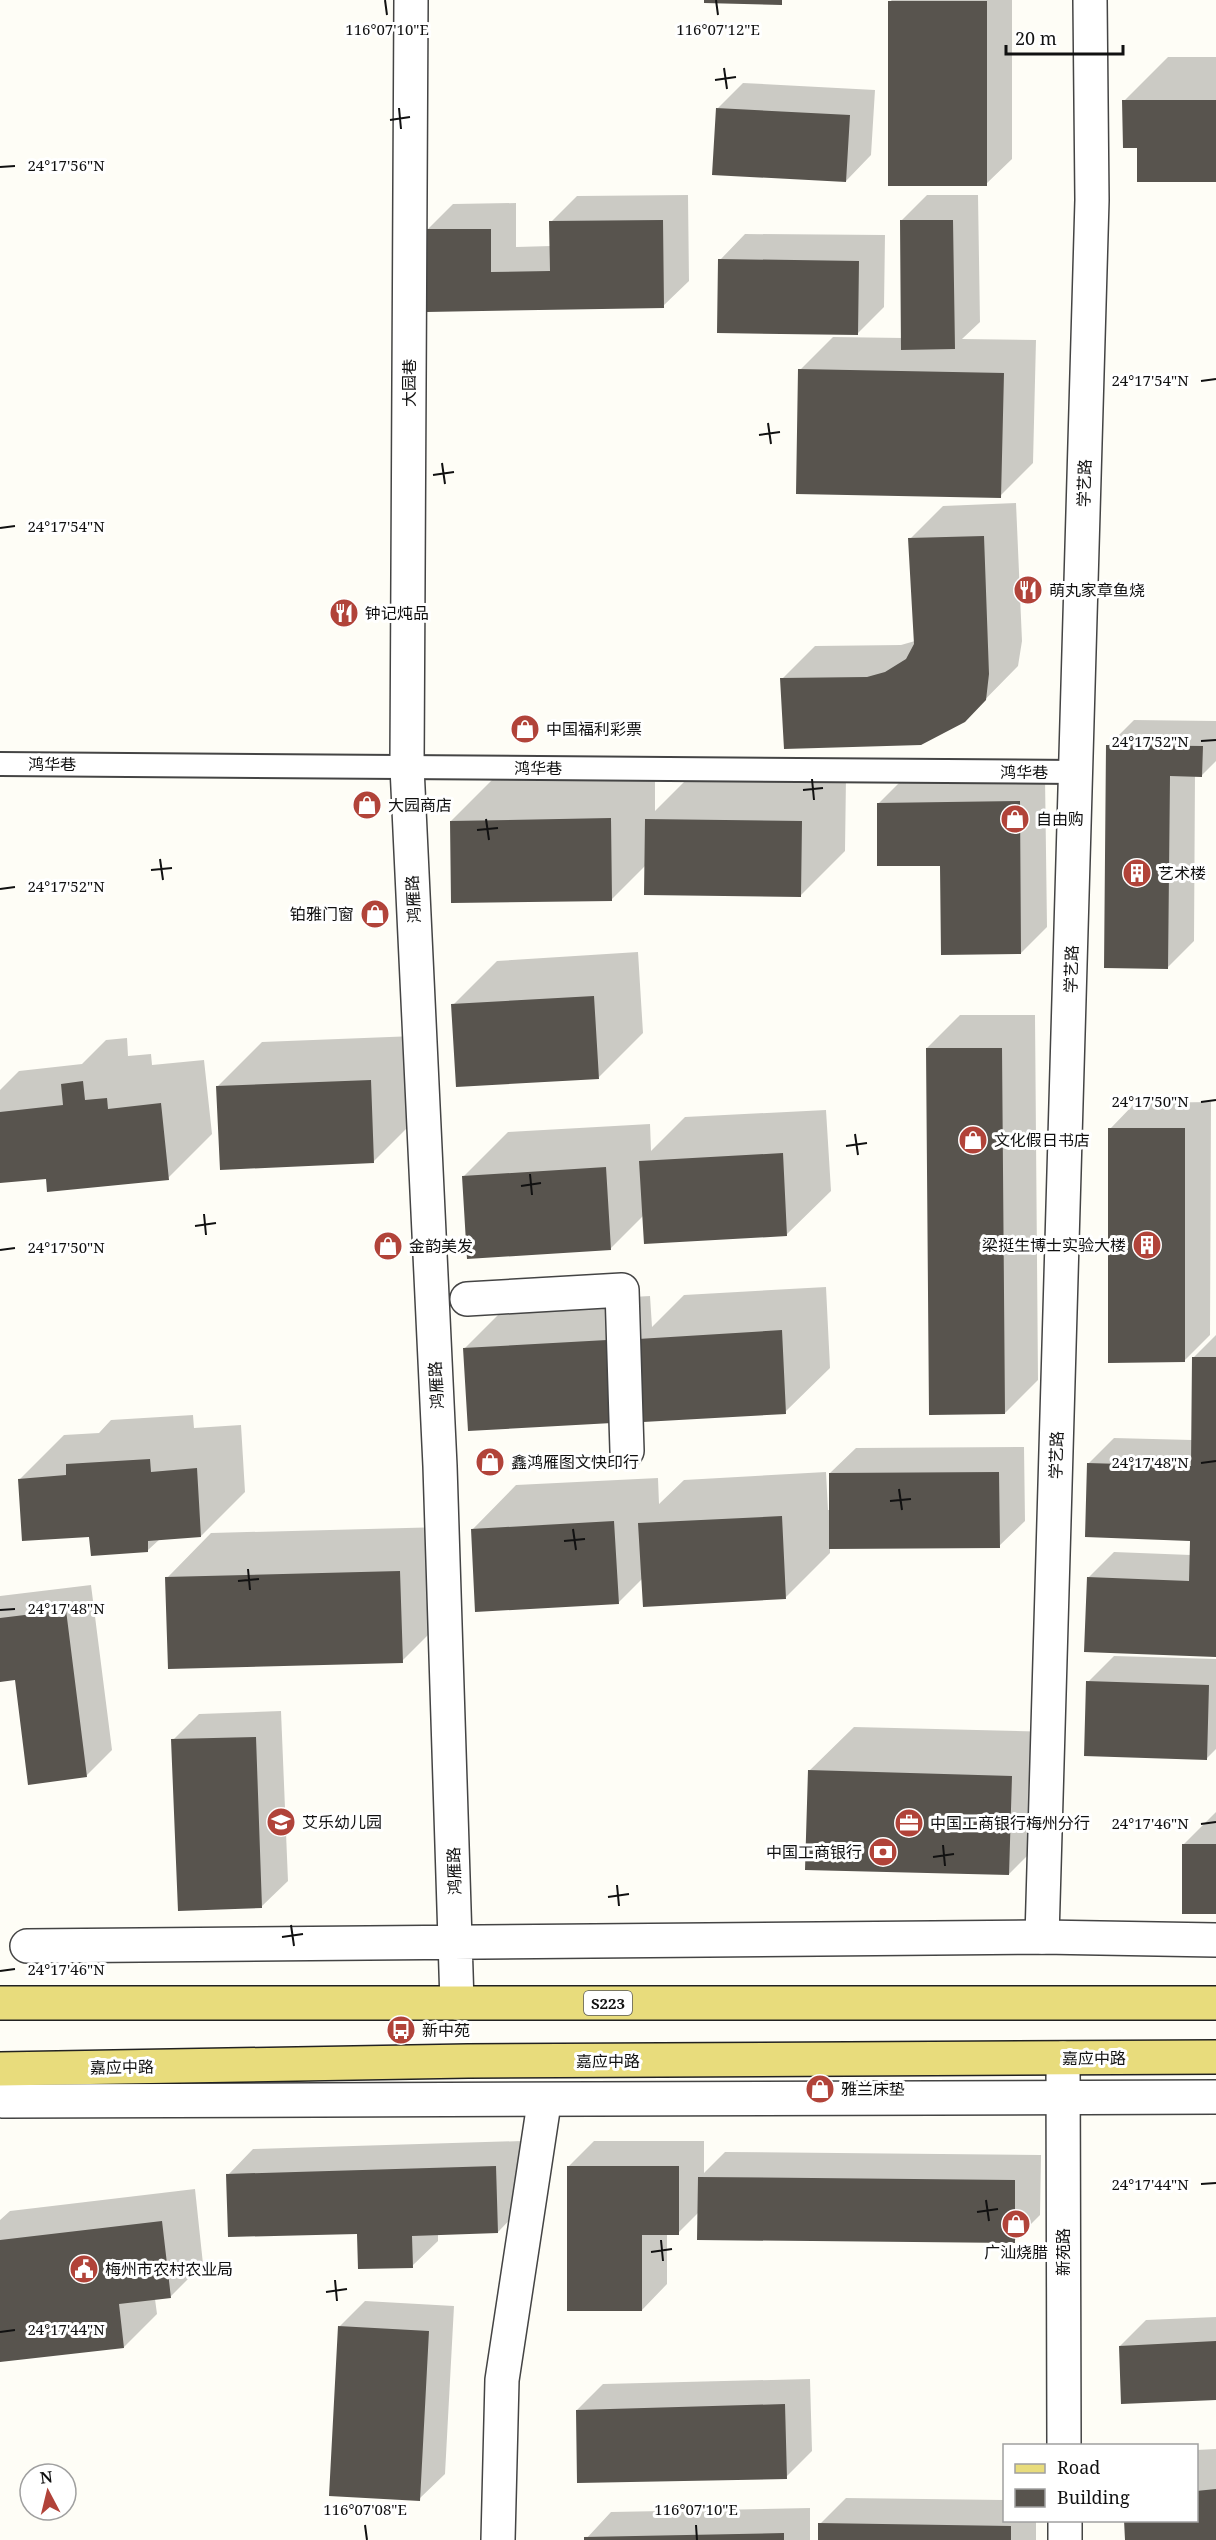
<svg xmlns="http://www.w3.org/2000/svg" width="1216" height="2540" viewBox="0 0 1216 2540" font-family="'Noto Serif','Noto Sans SC',serif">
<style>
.shadow{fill:#0003}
.building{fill:#58544e}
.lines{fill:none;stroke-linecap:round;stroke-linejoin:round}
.service-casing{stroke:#444;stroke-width:26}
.minor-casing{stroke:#444;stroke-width:36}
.tertiary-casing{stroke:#444;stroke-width:36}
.primary-casing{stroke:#222;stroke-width:36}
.service{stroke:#fff;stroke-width:22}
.minor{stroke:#fff;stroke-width:33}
.tertiary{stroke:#fff;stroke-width:33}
.primary{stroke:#e8dc7c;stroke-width:33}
.ticks{fill:none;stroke:#111;stroke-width:2}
.labels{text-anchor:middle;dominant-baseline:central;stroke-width:6;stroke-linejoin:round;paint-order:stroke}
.shield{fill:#fff;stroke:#585858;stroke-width:1.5}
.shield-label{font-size:15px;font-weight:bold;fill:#111}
.street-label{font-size:16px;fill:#111;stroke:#fff}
.poi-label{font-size:16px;fill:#111;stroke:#fff;text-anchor:start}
.ticks-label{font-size:15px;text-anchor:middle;fill:#111;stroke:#fff;stroke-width:6;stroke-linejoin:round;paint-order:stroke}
</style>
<rect width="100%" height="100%" fill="#fefdf6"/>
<path class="shadow" d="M891,0h121v159l-26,25z
M1168,57h48v124l-78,-35 -14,-45z
M743,83l132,7 -4,65 -25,26 -129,-72z
M688,195l1,86 -26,25 -235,4 -1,-80 26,-26 63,-1v44l35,-1v-24l26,-26z
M927,195h51l2,127 -18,17 74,1 -3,123 -33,33 -200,-126 33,-33 70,1 -2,-117z
M745,234l140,1 -1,72 -26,26 -138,-73z
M1016,503l6,138 -4,25 -54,55 -182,-42 33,-33 86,-1 14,-4 -5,-102 33,-33z
M1134,720l82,1v40l-14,14h-7l-1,166 -26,26 -60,-221z
M655,775v36l35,-35 156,1 -1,74 -44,44 -155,-30 -34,34 -161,-78 44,-44z
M1045,776l2,151 -26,26 -79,-89 -64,-60 26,-26z
M638,952l5,81 -44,44 -146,-72 44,-44z
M960,1015h75l3,365 -33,33 -78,-365z
M415,1036l3,81 -44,44 -156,-75 44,-44z
M127,1038l1,18 23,-2 1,11 52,-5 8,74 -44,44 -121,-1 -47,5v-92l19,-19 63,-7 24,-24z
M1211,1102l-1,233 -26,26 -74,-232 25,-26z
M826,1110l5,81 -45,44 -142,-20 -34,34 -146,-73 44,-44 142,-8 1,27 34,-34z
M826,1287l4,81 -45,44 -142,-22 -178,-42 44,-44 141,-8 2,31 32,-32z
M1216,1335v320l-128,-77 26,-26 77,3v-15l-103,-76 26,-26 78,2 1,-82z
M193,1415l1,13 47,-3 4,67 -44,44 -41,3 -12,11 -128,-71 44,-44 35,-2 12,-13z
M1024,1447l1,74 -26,25 -169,2v5l-44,44 -143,-19 -25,25 -146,-73 44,-45 142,-7 1,26 25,-24 142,-8 2,38h2v-37l26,-25z
M444,1527l2,90 -44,44 -235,-83 44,-45z
M91,1585l21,165 -26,26 -69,-97 -17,2v-85z
M1114,1656l102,3v90l-10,10 -118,-77z
M281,1711l7,170 -26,25 -89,-166 26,-26z
M854,1727l202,5 -3,98 -44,44 -200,-103z
M1216,1812v101l-32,-69z
M522,2141l1,65 -25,26 -60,2v7l-26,25 -53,-34 -131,-57 25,-26z
M594,2141h110v32l21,-21 316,3 -1,60 -26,26 -315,-29 -21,21h-11v51l-25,26 -74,-143z
M195,2189l8,75 -33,33 -15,2 2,15 -33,33 -124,14v-141l10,-9z
M365,2301l89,5 -9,168 -26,25 -79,-173z
M1216,2317v81l-96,-52 26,-26z
M810,2379l2,72 -26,26 -209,-67 26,-26z
M1216,2449v91h-89l69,-20v-70z
M846,2498l158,2v20h32v20h-216v-16z
M810,2508v32h-225l26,-28z"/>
<path class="building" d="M704,0h78v5l-78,-2z
M888,1h99v185h-99z
M1122,100h94v82h-79v-34h-14z
M716,108l134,7 -4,67 -134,-7z
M663,220l1,88 -238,4 -1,-83h66v43l59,-1 -1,-50z
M900,220h53l2,129 -54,1z
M718,259l141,2 -1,74 -141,-2z
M798,369l206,4 -3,125 -205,-4z
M984,536l5,138 -3,26 -21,22 -44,23 -137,4 -4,-71 87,-1 18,-5 21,-13 8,-15 -6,-106z
M1106,745l97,1 -1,31 -32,-1 -2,193 -64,-1z
M1020,801l1,153 -80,1 -1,-89h-63v-63z
M611,818l1,83 -161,2 -1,-82z
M645,819l157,2 -1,76 -157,-2z
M594,996l5,83 -143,8 -5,-83z
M926,1048h76l3,366 -76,1z
M371,1080l3,83 -154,7 -4,-84z
M83,1081l2,19 22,-2 1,11 53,-6 8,77 -122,12 -1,-13 -46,4v-71l63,-7 -2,-21z
M1108,1128h77v234l-77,1z
M783,1153l4,83 -143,8 -5,-83z
M606,1167l5,83 -144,9 -5,-83z
M782,1330l4,84 -143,8 -5,-83z
M607,1340l5,83 -144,8 -5,-83z
M1192,1357h24v300l-132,-5 3,-75 102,4 1,-40 -105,-4 2,-74 104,3z
M150,1459l1,13 46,-4 4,69 -53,4v11l-57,4 -2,-19 -67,4 -4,-62 48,-4v-11z
M999,1472l1,76 -171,1v-76z
M782,1516l4,83 -143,8 -5,-84z
M614,1521l5,83 -144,8 -4,-83z
M400,1571l3,92 -235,6 -3,-92z
M66,1610l21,167 -59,8 -13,-105 -15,2v-64z
M1086,1681l123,4 -2,75 -123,-4z
M256,1737l6,171 -84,3 -7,-172z
M808,1770l204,6 -3,99 -204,-5z
M1182,1844h34v70h-34z
M496,2166l2,67 -86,3 1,32 -55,1 -1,-35 -129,3 -2,-63z
M567,2166h112v69h-37v76h-75z
M698,2177l317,3v63l-318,-3z
M162,2221l9,77 -52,6 5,44 -124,14v-122z
M338,2326l91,5 -9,170 -91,-5z
M1216,2341v59l-95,4 -2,-58z
M785,2404l2,75 -210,4 -1,-73z
M1216,2489v51h-91l-1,-20h72v-29z
M818,2523l193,3v14h-193z
M784,2533v7h-200v-3z"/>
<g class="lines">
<g class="service-casing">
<path id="service" d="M0,764l1076,8"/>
</g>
<g class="minor-casing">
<path id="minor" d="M411,0l-4,767 33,699 17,537
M467,1299l155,-9 5,161
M27,1946l1015,-9 174,3
M3,2101l1213,-4"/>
</g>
<g class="tertiary-casing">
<path id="tertiary" d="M1042,1937l50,-1737 -2,-200
M1063,2058l1,388
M1065,2520v20
M498,2540l4,-160 41,-270"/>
</g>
<g class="primary-casing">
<path id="primary" d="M0,2003h1216
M0,2069l468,-8 748,-4"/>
</g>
<use href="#service" class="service"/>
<use href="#minor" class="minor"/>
<use href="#tertiary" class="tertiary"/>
<use href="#primary" class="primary"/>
</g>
<path class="ticks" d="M385,0l2,15M716,0l2,15M724,68l3,21M715,80l21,-3M399,108l2,21M390,120l20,-3M0,167l15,-1M1201,381l15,-2M768,423l3,21M759,435l21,-3M442,463l3,21M433,475l21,-3M0,528l15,-2M1201,741l15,-1M812,779l2,21M803,790l20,-2M486,819l3,21M477,830l21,-2M160,859l3,21M151,870l21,-2M0,889l15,-2M1201,1102l15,-2M855,1134l3,21M846,1146l21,-3M530,1174l2,21M521,1186l20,-3M204,1214l2,21M195,1226l21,-3M0,1250l15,-2M1201,1463l15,-2M899,1489l3,21M890,1501l21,-2M573,1529l3,21M564,1541l21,-2M248,1569l2,21M238,1581l21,-2M0,1610l15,-1M1201,1824l15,-2M943,1845l2,21M933,1857l21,-3M617,1885l2,21M608,1897l21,-3M291,1925l3,21M282,1937l21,-3M0,1971l15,-2M1201,2184l15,-1M986,2200l3,21M977,2212l21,-3M661,2240l2,21M651,2252l21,-3M335,2280l2,21M326,2292l21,-3M0,2332l15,-2M365,2525l2,15M696,2525l1,15"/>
<defs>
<g id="restaurant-disc" transform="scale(1.5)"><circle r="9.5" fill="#b14339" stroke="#fff"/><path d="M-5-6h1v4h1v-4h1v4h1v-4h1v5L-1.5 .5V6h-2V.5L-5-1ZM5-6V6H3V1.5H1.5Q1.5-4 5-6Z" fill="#fff"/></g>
<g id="shop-disc" transform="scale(1.5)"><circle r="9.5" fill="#b14339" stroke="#fff"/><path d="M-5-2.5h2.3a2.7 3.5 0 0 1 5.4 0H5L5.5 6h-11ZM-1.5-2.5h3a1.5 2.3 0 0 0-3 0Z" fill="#fff"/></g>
<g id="building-disc" transform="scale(1.5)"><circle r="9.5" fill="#b14339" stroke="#fff"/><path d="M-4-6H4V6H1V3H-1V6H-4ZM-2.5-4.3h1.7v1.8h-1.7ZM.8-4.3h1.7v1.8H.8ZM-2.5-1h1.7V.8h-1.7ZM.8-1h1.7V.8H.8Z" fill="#fff"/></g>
<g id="school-disc" transform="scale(1.5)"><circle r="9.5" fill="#b14339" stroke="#fff"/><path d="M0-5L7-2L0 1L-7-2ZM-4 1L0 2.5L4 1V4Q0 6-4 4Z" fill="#fff"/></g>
<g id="office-disc" transform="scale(1.5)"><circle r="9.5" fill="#b14339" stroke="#fff"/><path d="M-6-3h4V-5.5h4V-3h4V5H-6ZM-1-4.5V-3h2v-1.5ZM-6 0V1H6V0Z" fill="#fff"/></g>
<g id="bank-disc" transform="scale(1.5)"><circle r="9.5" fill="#b14339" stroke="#fff"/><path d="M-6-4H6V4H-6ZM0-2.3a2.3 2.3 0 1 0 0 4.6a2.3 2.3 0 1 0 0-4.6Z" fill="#fff"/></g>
<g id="bus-disc" transform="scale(1.5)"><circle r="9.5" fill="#b14339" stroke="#fff"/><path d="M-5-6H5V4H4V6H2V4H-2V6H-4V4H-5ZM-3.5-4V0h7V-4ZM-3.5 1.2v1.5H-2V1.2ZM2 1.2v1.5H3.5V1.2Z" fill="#fff"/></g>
<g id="civic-disc" transform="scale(1.5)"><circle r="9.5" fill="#b14339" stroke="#fff"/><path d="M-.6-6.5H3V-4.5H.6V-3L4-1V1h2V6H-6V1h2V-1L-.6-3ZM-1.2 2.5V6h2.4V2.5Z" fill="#fff"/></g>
</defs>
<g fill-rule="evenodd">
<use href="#restaurant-disc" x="1028" y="590"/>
<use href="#restaurant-disc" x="344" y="613"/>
<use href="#shop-disc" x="525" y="729"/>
<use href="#shop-disc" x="367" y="805"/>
<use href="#shop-disc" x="1015" y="819"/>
<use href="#building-disc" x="1137" y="873"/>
<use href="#shop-disc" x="375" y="914"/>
<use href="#shop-disc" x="973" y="1140"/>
<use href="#building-disc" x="1147" y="1245"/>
<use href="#shop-disc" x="388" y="1246"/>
<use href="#shop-disc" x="490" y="1462"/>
<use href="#school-disc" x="281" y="1822"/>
<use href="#office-disc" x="909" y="1823"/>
<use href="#bank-disc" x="883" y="1852"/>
<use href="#bus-disc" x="401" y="2030"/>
<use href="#shop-disc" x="820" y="2089"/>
<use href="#shop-disc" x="1016" y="2224"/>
<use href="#civic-disc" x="84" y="2269"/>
</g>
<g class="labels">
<rect class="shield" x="584" y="1991" width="48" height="24" rx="4.5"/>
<g class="shield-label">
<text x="608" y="2003">S223</text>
</g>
<g class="street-label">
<text transform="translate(409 383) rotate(-90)">大园巷</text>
<text transform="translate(1084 483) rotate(-88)">学艺路</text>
<text x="52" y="764">鸿华巷</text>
<text x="538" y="768">鸿华巷</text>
<text x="1024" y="772">鸿华巷</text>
<text transform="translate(413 899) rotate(-93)">鸿雁路</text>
<text transform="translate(1071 969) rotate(-88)">学艺路</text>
<text transform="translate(436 1385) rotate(-93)">鸿雁路</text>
<text transform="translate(1056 1455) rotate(-88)">学艺路</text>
<text transform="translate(454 1871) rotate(-92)">鸿雁路</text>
<text x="1094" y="2058">嘉应中路</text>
<text x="608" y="2061">嘉应中路</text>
<text transform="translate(122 2067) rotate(-1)">嘉应中路</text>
<text transform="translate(1063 2252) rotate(-90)">新苑路</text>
</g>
<g class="poi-label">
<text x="1049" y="590">萌丸家章鱼烧</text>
<text x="365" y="613">钟记炖品</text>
<text x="546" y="729">中国福利彩票</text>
<text x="388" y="805">大园商店</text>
<text x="1036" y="819">自由购</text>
<text x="1158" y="873">艺术楼</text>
<text x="354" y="914" text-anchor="end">铂雅门窗</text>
<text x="994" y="1140">文化假日书店</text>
<text x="1126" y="1245" text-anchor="end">梁挺生博士实验大楼</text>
<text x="409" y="1246">金韵美发</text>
<text x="511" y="1462">鑫鸿雁图文快印行</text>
<text x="302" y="1822">艾乐幼儿园</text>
<text x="930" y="1823">中国工商银行梅州分行</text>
<text x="862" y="1852" text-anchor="end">中国工商银行</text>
<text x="422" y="2030">新中苑</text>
<text x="841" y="2089">雅兰床垫</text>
<text x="1016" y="2252" text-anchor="middle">广汕烧腊</text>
<text x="105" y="2269">梅州市农村农业局</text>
</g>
</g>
<g class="ticks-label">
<text x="387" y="35">116°07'10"E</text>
<text x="718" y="35">116°07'12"E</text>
<text x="66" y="171">24°17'56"N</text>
<text x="1150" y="386">24°17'54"N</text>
<text x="66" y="532">24°17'54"N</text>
<text x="1150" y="747">24°17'52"N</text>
<text x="66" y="892">24°17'52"N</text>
<text x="1150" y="1107">24°17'50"N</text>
<text x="66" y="1253">24°17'50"N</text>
<text x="1150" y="1468">24°17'48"N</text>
<text x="66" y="1614">24°17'48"N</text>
<text x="1150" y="1829">24°17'46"N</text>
<text x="66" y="1975">24°17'46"N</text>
<text x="1150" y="2190">24°17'44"N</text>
<text x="66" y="2335">24°17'44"N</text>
<text x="365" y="2515">116°07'08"E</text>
<text x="696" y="2515">116°07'10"E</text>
</g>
<rect x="1003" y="2444" width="195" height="78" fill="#ffffff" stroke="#a0a0a0" stroke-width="1.5"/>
<rect x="1015" y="2464" width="30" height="9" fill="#e8dc7c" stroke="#a0a0a0" stroke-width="1.5"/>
<text x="1057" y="2474" font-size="18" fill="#111111">Road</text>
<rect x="1015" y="2489" width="30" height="18" fill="#58544e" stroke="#a0a0a0" stroke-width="1.5"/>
<text x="1057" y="2504" font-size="18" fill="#111111">Building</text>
<g transform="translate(48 2492) rotate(353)"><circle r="28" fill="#ffffff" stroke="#a0a0a0" stroke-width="1.5"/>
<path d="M0-4.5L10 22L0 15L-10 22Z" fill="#b14339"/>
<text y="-9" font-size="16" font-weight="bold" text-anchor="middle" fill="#111111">N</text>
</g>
<path d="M1006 45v9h117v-9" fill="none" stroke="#111111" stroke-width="3"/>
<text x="1015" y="45" font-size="18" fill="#111111" stroke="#ffffff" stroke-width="4.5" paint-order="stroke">20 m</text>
</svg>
